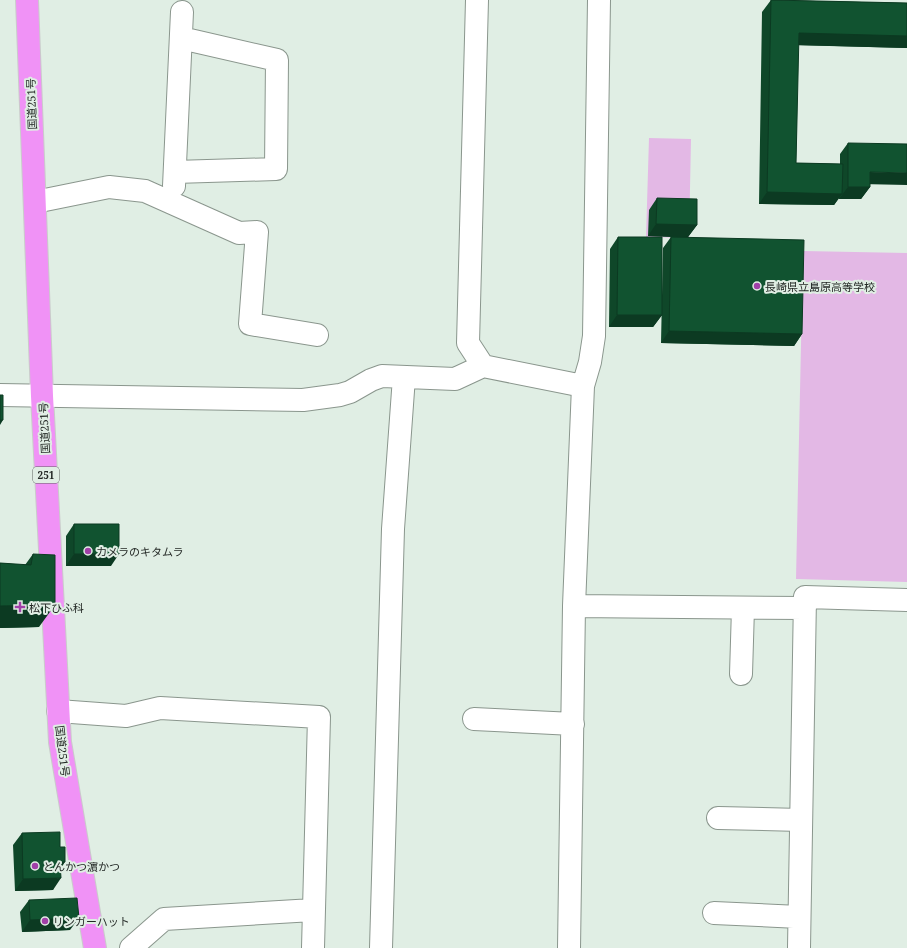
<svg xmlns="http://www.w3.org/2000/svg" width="907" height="948" viewBox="0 0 907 948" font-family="'Noto Serif','Noto Sans JP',serif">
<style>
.green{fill:#e3b8e5}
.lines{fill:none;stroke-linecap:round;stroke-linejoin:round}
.minor-casing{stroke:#8a968d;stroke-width:24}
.highway-casing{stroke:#cacbcb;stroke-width:24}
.minor{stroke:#fff;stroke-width:22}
.highway{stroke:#f092f6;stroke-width:22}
.wall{fill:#0f4729}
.shaded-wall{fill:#0c3a22}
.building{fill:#115330;stroke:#0c3a22}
.poi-dot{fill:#a040a8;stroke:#e0eee4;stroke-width:1.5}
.labels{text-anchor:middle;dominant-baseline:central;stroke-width:4;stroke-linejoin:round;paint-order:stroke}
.shield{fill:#e0eee4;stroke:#5c635e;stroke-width:1}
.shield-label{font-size:10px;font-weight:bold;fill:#232825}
.street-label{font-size:11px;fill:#232825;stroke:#e0eee4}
.poi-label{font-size:11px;fill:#232825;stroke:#e0eee4;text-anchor:start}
</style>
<rect width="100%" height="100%" fill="#e0eee4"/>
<path class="green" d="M649,138l42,1 -2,99 -43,-1z
M803,251l104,2v329l-111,-3z"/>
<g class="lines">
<g class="minor-casing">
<path id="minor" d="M477,0l-9,343 15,23
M175,172l101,-3 1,-109 -96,-22
M174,186l8,-174
M35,202l74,-15 36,4 94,42 18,-1 -7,92 67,11
M0,395l303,5 37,-5 10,-3 21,-12 11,-4 73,3 28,-13 100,20
M574,606l231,2
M741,674l2,-66
M58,711l68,5 34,-8 159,9 -6,231
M474,719l99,5
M718,818l83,2
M714,913l85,4
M131,948l33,-29 149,-9
M381,948l12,-419 11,-152
M569,948l5,-342 9,-220 7,-24 4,-26 5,-336
M799,948l6,-351 102,3"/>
</g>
<g class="highway-casing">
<path id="highway" d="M27,0l15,396 18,346 35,206"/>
</g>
<use href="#minor" class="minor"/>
<use href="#highway" class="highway"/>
</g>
<path class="wall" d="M771,0l136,3v45l-109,-3 -2,118 44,1v-10l8,-11 22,41v3l-9,12h-22v-1l-5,7 -75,-1 3,-192z
M657,198l40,27 -9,12 114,97 -8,12 -133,-3 2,-95 8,-11 -23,-1 1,-26z
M618,237l44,78 -9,12h-44l1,-78z
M74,524l37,42h-45v-30z
M33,554l6,73 -39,1v-65l25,2z
M22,833l38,36 -7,21 -38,1 -2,-46z
M29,900l41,30 -48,2 -2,-20z"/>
<path class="shaded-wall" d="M799,33l108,3v12l-117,-3z
M870,172l37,1v12l-46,-1z
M848,187h22l-9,12h-22z
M767,192l75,2 -8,11 -75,-1z
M656,224l41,1 -9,12 -40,-1z
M617,315h45l-9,12h-44z
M669,331l133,3 -8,12 -133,-3z
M0,420h3l-3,5z
M74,554h45l-8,12h-45z
M55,605l-16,22 -39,1v-22z
M60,862h5l-8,12z
M61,878l-8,12 -38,1 8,-12z
M79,918l-9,12 -48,2 8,-12z"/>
<path class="building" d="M771,0l136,3v33l-108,-3 -3,130 47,1 -1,30 -75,-2z
M848,143l59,1v29l-37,-1v15h-22z
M657,198l40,1v26l-41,-1z
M618,237h44v78h-45z
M671,237l133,3 -2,94 -133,-3z
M0,395h3v25h-3z
M74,524h45v30h-45z
M33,554l22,1v50l-55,1v-43l31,2z
M60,832v15h5v15h-5l1,16 -38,1 -1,-46z
M77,898l2,20 -49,2 -1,-20z"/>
<g class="poi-dot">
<circle cx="757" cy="286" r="4"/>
<circle cx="88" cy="551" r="4"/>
<path d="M18 601h4v4h4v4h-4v4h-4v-4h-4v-4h4z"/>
<circle cx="35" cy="866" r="4"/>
<circle cx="45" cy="921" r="4"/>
</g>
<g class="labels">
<rect class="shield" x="33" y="467" width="26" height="16" rx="3"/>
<g class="shield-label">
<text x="46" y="475">251</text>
</g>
<g class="street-label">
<text transform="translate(31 104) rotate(-92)">国道251号</text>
<text transform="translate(44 428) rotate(-93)">国道251号</text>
<text transform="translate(63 751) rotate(83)">国道251号</text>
</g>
<g class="poi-label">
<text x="765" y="286">長崎県立島原高等学校</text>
<text x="96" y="551">カメラのキタムラ</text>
<text x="29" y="607">松下ひふ科</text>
<text x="43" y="866">とんかつ濵かつ</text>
<text x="53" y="921">リンガーハット</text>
</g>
</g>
</svg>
